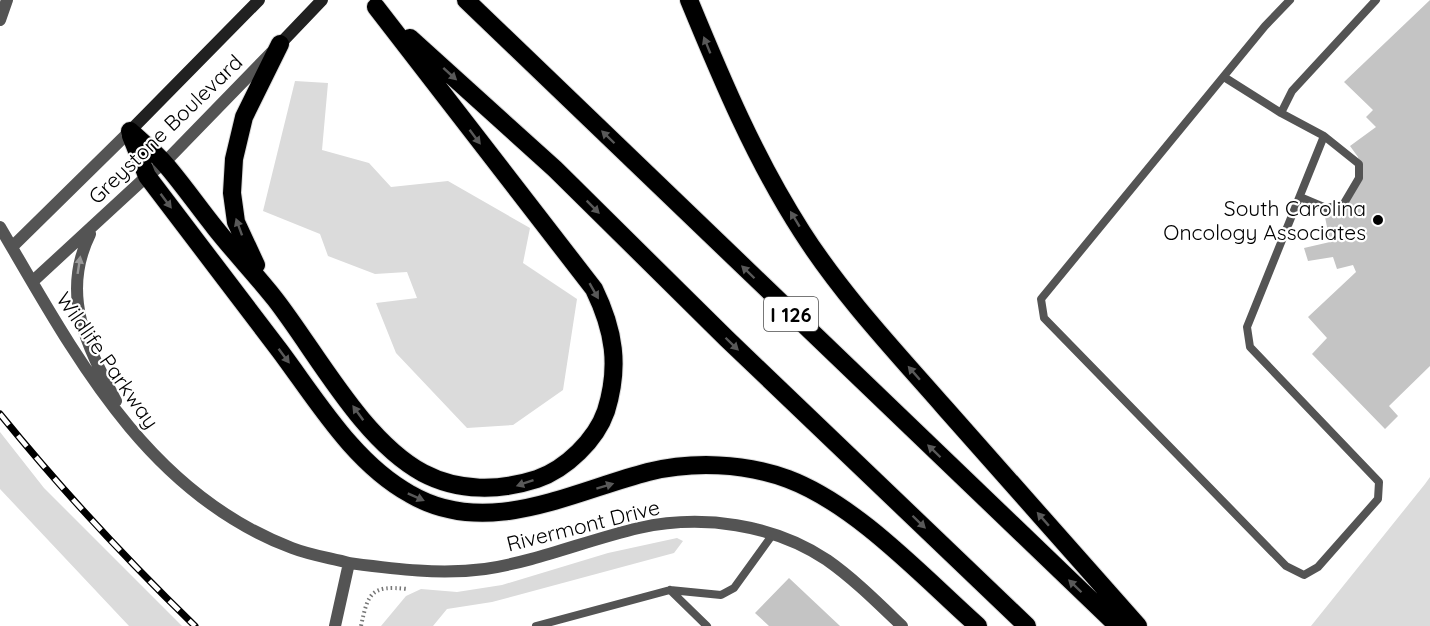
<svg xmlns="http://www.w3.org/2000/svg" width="1430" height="626" viewBox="0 0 1430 626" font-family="Quicksand,sans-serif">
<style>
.green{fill:#dbdbdb}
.building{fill:#c4c4c4}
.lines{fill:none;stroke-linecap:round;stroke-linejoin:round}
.motorway-casing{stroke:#dbdbdb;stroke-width:20}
.path{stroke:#767676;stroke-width:4;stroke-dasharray:1.5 3;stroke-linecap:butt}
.service{stroke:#545454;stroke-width:8}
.minor{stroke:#545454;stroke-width:12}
.secondary{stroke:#212121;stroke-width:12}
.motorway{stroke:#000;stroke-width:18}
.rail-casing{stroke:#000;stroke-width:7}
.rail{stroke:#fff;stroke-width:4.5;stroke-dasharray:14;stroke-linecap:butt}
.oneway{fill:#595959}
.oneway2{fill:#989898}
.poi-dot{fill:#000;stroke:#fff;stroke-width:2}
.labels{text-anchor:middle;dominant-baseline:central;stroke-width:4.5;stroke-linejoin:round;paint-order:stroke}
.shield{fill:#fff;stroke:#4c4c4c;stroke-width:1.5}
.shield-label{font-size:20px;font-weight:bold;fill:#000}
.street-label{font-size:21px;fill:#000;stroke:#fff}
.poi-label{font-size:21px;fill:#000;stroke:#fff;text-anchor:end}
</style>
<rect width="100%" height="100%" fill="#fff"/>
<path class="green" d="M295,81l33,2 -6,67 47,13 22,24 57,-6 82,47 -7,35 54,36 -14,91 -50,35 -46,3 -71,-75 -20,-50 41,-5 -10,-26 -32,2 -47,-18 -8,-22 -57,-23z
M0,432l44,56 138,138h-53l-129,-137z
M1430,477v149h-119l114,-142z
M677,538l6,3 -9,12 -182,49 -45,7 -14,17h-52l25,-30 15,-7 36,3 45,-7 106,-32z"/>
<path class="building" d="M1430,0v366l-41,40 9,10 -13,13 -73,-75 15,-16 -19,-21 48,-45 -3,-7 -16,4 -4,-12 -25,4 -4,-13 26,-6 -6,-30 19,-7 18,-32 -3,-16 -8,-11 26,-19 -10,-10 7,-7 -29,-28z
M789,578l51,48h-71l-14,-13z"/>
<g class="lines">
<g class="motorway-casing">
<path id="motorway" d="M466,0l652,626
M689,0c33,80 66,159 113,232 41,64 94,120 143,176 64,73 129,145 193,218
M410,38l145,131 172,170 300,287
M130,131c12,11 26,22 36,34 18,21 33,43 50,64 19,24 40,46 59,70 42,54 87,141 148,174 36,19 77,18 114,6 29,-10 59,-39 69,-68 14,-45 8,-81 -12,-122l-218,-282
M131,136l16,40c44,58 89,117 133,175 38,51 74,112 130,143 77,45 161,-2 238,-22 45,-11 96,-9 140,7 69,26 135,98 190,147
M256,265l-20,-43 -4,-29 2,-34 10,-42 36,-73"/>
</g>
<path class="path" d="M361,626c7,-33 10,-41 46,-37"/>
<path class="service" d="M1290,0l-25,26 -224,273 3,19 242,248 18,9 14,-8 60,-68 1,-17 -129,-135 -3,-20 77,-191 -43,-23 11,-22 84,-91
M1224,77l57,36
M1300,197l26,11 17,-3 16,-27v-14l-35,-28
M670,590l37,36
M536,626l134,-36 51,5 13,-7 39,-54"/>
<path class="minor" d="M0,20l7,-20
M0,227c74,126 146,266 292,321 18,7 38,10 57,15l-14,63
M90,234c-30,61 -3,112 26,167
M12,247l118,-116
M32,282l115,-106 17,-13 107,-110
M349,563c46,6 90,12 136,6 53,-8 102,-29 154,-41 63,-14 134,-4 188,32 27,19 51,43 75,66"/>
<path class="secondary" d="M280,44l42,-44
M130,131l129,-131"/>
<use href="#motorway" class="motorway"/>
<g class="rail-casing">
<path id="rail" d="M0,414c61,75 126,145 195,212"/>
</g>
<use href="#rail" class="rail"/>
</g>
<defs><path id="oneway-solid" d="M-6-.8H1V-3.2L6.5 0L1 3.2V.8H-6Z" transform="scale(1.5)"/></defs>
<g class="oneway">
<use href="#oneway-solid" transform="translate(707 45) rotate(-112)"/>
<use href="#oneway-solid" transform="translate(450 74) rotate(42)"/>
<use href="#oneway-solid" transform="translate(475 137) rotate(53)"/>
<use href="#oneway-solid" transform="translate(608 137) rotate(-136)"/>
<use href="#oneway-solid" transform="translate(166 201) rotate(53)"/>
<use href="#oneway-solid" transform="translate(593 207) rotate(45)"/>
<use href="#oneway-solid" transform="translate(795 219) rotate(-121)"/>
<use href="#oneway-solid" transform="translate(239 227) rotate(-110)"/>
<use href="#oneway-solid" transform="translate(748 272) rotate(-136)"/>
<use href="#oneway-solid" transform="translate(594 291) rotate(60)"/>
<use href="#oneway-solid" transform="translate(732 344) rotate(44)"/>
<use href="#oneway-solid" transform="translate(284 356) rotate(53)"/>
<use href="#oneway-solid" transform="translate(914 373) rotate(-131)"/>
<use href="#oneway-solid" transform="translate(358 413) rotate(-126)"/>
<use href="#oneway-solid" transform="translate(934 451) rotate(-136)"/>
<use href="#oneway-solid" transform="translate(525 483) rotate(161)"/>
<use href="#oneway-solid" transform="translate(605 486) rotate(-17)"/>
<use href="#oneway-solid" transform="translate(416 497) rotate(24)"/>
<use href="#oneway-solid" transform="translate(1043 519) rotate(-131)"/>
<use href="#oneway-solid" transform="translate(919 522) rotate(44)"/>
<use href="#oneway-solid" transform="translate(1075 586) rotate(-136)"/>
</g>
<use class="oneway2" href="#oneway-solid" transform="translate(79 265) rotate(-81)"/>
<circle class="poi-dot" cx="1378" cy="220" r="6"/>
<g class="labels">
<rect class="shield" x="764" y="297" width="54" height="34" rx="4.5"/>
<g class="shield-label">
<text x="791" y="314">I 126</text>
</g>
<g class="street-label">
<text transform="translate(165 129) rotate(-44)">Greystone Boulevard</text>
<text transform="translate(108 360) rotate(55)">Wildlife Parkway</text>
<text transform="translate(583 525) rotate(-14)">Rivermont Drive</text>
</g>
<g class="poi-label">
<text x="1366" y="208">South Carolina<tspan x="1366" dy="24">Oncology Associates</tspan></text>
</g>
</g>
</svg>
